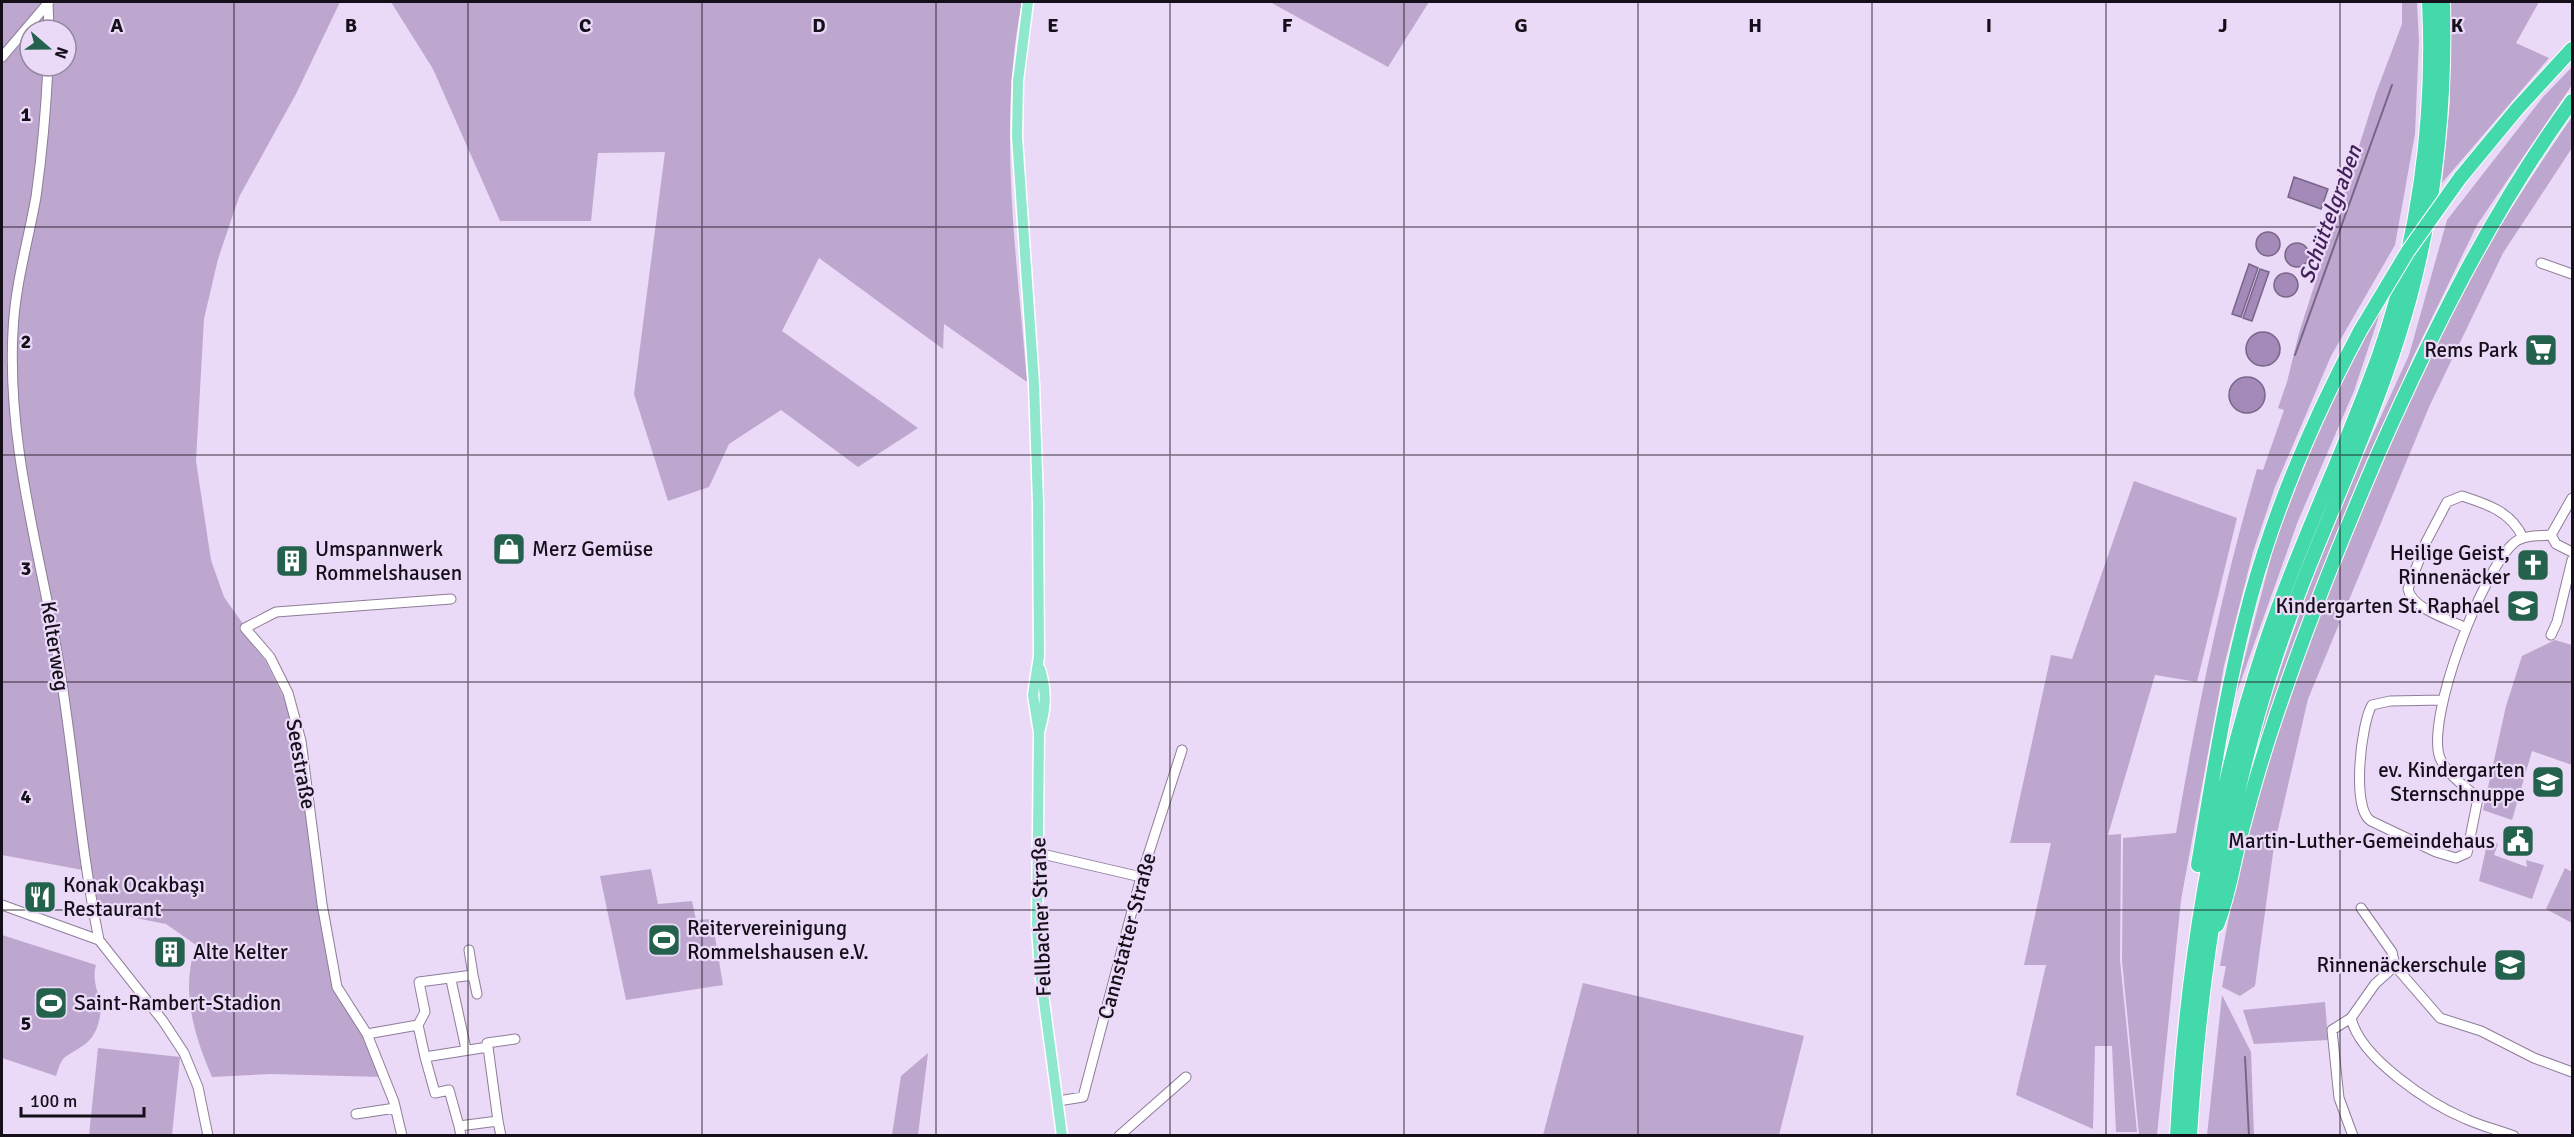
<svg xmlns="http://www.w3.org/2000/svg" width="2574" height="1137" viewBox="0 0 2574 1137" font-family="Signika,sans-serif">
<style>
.green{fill:#bea7cf;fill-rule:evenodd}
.water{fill:#a48ab8;stroke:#796588;stroke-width:1.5}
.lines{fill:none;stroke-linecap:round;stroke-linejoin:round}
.stream{stroke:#796588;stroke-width:2}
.minor-casing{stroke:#8d7d99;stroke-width:11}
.major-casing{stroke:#fff;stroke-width:13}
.highway-casing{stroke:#fff;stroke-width:16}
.minor{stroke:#fff;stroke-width:9}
.major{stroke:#8fe8cd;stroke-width:10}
.highway{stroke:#44d9ab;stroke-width:14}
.highway-bridge-casing{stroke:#fff;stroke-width:16;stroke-linecap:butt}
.highway-bridge{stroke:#44d9ab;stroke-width:14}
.grid{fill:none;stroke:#140f19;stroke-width:1.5;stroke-opacity:0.55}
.labels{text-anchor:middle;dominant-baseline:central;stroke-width:4.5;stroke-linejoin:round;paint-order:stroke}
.poi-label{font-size:21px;fill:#140f19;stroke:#ebd9f8;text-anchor:end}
.street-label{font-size:21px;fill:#140f19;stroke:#ebd9f8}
.water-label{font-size:22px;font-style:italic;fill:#432059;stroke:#ebd9f8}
.grid-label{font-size:20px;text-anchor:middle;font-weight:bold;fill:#140f19;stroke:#ebd9f8;stroke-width:4.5;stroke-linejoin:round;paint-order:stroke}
</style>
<rect width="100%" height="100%" fill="#ebd9f8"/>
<path class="green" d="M2,2h42l-42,48z
M53,2h287l-44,92 -57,103 -21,62 -14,60 -8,142 15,99 13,37 19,27 -4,4 26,32 19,38 14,46 36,244 29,47 19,42 -111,-3 -59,3c-18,-42 -32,-87 -16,-132l-30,-21 -70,-14 -8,-39 -86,-16v-794zM30,30h36v36h-36z
M391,2h631c-25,124 -5,255 5,380l-83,-58 -1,25 -124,-91 -37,73 136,97 -60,39 -77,-57 -52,34 -20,43 -41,14 -34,-107 31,-242 -67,1 -7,68h-91l-67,-152z
M1270,2h159l-41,65z
M2402,2h15l2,39 -4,93 -20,111 -64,111 -56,131 -22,65 -29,114 -43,234 -24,235h-18l-17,-174 1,-123 53,-5c21,-123 46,-244 81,-364l6,1 21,-60 -6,-2 9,-26 12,-49 77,-240 26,-69z
M2448,2h91l-23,41 33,15 -107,125 8,-82z
M2572,67v18l-95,140 -64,132 -97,233 -65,175 18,-63 39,-112 37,-95 64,-140 38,-135 96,-123z
M2572,117v31l-69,105 -74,154 -121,292 -34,147 -19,140 -15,10 -18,-9 4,-21h-6c27,-163 81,-318 147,-470 22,-51 44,-102 68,-152 10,-20 18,-40 29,-59 34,-57 70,-113 108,-168z
M2383,304l-29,87 -56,130 -65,182 43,-165 56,-141z
M2134,481l103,37 -40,164 -42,-7 -47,160 13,-1 -1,126 17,172h-21l-4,-86h-17l-2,83 -77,-34 30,-130h-22l27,-122h-41l41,-188 21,4z
M2555,640l17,5v120l-40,-14 -20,69 -29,-10 23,-104 16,-50z
M2488,839l10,5 -4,11 33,12 -1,-7 18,5 -12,34 -53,-18z
M2565,868l7,4v51l-26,-14z
M651,869l7,35 34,-3 4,19 16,-1 11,66 -97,15 -26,-124z
M2,935l94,30c-6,21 9,34 3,56 -6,24 -19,25 -35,37 -4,4 -6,12 -8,18l-54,-18z
M1583,983l221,53 -25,99h-236z
M2222,995l29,57 3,83h-47z
M2325,1002l3,38 -74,4 -11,-34z
M98,1048l82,9 -8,78h-83z
M928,1053l-10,82h-26l9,-59z"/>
<path class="water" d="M2294,177l34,12 -7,20 -33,-12z
M2256 244a12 12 0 1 1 24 0a12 12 0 1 1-24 0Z
M2285 255a12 12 0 1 1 24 0a12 12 0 1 1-24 0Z
M2249,264l9,4 -17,49 -9,-3z
M2260,269l9,3 -17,49 -9,-3z
M2274 285a12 12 0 1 1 24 0a12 12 0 1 1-24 0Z
M2246 349a17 17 0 1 1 34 0a17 17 0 1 1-34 0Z
M2229 395a18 18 0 1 1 36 0a18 18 0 1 1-36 0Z"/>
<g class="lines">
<path class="stream" d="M2295,355l97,-270
M2245,1057l4,79"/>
<g class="minor-casing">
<path id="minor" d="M48,4l1,26
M2,57l47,-55
M48,66c-2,43 -6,88 -12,131 -8,45 -21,88 -23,134 -6,112 26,218 45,327 16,94 22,189 41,282
M2541,263l31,11
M2551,535l5,9 16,8
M2466,628c-17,-9 -54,-19 -58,-39l18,-47 21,-40 15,-6c25,8 50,16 61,42
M2551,635l6,-13 15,-62
M2443,700l-53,1 -18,4c-11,18 -21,104 -1,116l65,31 20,6 11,-5 11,-55c-13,-12 -31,-23 -38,-40 -15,-39 43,-190 75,-216 9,-7 24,-6 36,-7l21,-37
M1038,853l103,24
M2,905l97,35 64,81 21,32 14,34 10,49
M2361,908l31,44 3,14 45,52 41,13 53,27 38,14
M2395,966l-20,18 -24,34c9,40 79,86 115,101 15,7 32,11 48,17
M473,975l4,19
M451,980l15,69
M2351,1018l-19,12 7,68 14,38
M418,1025l7,-13 -6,-30 54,-7 -4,-25
M367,1034l51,-9 7,32 63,-10 10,74 -39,5 2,10
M488,1047l-1,-4 28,-4
M425,1057l10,36 14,-3 10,36
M1058,1101l25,-4 58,-220 41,-127
M356,1114l39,-6
M498,1121l3,15
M402,1136l-8,-34 -27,-68 -30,-47 -15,-83 -21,-163 -13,-48 -18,-36 -25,-29 31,-16 175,-13
M1119,1136l67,-59"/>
</g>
<g class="major-casing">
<path id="major" d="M1028,2l-10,79 -1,56 17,247 4,119 1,153 -6,39 6,38 -2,195 3,43 22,165
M1039,732c7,-24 8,-39 1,-63"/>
</g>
<g class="highway-casing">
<path id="highway" d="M2460,178l57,-69 55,-60
M2198,865c15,-90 29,-181 53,-269 26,-93 64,-181 109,-265
M2217,925c11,-27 15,-55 22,-83 11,-43 23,-85 37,-126 30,-89 65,-176 102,-262 55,-124 114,-243 194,-353
M2177,1136c9,-168 35,-332 88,-491 33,-99 79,-192 114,-290 39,-112 56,-235 50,-353
M2190,1136c10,-161 34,-321 84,-474 36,-110 89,-214 124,-324 35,-109 48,-222 45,-336"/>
</g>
<use href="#minor" class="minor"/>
<use href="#major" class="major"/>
<use href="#highway" class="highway"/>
<g class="highway-bridge-casing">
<path id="highway-bridge" d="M2360,331l48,-80 52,-73"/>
</g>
<use href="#highway-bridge" class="highway-bridge"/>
</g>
<path class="grid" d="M234,2v1134M468,2v1134M702,2v1134M936,2v1134M1170,2v1134M1404,2v1134M1638,2v1134M1872,2v1134M2106,2v1134M2340,2v1134M2,227h2570M2,455h2570M2,682h2570M2,910h2570"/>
<defs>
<g id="supermarket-square" transform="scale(1.725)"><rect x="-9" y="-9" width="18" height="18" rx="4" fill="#25624e" stroke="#ebd9f8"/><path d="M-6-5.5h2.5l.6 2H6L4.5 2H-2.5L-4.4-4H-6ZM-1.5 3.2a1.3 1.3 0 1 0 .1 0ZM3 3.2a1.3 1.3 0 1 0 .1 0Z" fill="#fff"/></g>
<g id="shop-square" transform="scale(1.725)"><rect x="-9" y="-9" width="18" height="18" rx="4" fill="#25624e" stroke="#ebd9f8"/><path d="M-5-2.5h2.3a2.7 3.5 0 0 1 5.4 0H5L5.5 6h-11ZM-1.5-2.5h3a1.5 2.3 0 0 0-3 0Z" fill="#fff"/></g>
<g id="building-square" transform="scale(1.725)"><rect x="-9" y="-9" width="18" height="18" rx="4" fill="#25624e" stroke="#ebd9f8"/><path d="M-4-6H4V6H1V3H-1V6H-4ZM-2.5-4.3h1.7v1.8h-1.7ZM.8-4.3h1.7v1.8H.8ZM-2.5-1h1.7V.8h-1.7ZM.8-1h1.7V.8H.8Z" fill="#fff"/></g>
<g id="church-square" transform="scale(1.725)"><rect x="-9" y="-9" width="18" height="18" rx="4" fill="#25624e" stroke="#ebd9f8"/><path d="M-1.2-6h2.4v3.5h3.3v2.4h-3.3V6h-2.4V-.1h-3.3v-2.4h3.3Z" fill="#fff"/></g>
<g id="school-square" transform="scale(1.725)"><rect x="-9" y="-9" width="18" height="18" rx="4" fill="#25624e" stroke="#ebd9f8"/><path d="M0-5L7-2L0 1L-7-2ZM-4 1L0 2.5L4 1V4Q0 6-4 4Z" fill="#fff"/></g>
<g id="civic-square" transform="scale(1.725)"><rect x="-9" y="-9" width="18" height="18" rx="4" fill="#25624e" stroke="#ebd9f8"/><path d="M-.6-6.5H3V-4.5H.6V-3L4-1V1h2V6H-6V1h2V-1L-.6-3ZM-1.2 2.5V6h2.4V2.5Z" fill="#fff"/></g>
<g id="restaurant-square" transform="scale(1.725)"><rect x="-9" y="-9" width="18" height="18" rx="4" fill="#25624e" stroke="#ebd9f8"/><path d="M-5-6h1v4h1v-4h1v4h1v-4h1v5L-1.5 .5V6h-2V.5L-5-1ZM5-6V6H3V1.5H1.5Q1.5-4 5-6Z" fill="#fff"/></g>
<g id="stadium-square" transform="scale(1.725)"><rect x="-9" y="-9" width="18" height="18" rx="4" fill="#25624e" stroke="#ebd9f8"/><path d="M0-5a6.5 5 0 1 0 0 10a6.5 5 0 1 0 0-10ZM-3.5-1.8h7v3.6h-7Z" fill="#fff"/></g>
</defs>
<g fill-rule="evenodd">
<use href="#supermarket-square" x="2541" y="350"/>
<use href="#shop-square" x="509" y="549"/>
<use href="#building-square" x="292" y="561"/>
<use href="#church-square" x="2533" y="565"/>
<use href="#school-square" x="2523" y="606"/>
<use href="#school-square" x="2548" y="782"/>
<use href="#civic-square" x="2518" y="841"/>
<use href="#restaurant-square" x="40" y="897"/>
<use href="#stadium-square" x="664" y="940"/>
<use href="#building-square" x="170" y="952"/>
<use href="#school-square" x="2510" y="965"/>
<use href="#stadium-square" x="51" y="1003"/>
</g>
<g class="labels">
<g class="poi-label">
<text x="2518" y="350">Rems Park</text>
<text x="315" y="549" text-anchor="start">Umspannwerk<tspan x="315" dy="24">Rommelshausen</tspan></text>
<text x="532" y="549" text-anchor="start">Merz Gemüse</text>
<text x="2510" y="553">Heilige Geist,<tspan x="2510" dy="24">Rinnenäcker</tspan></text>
<text x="2500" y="606">Kindergarten St. Raphael</text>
<text x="2525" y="770">ev. Kindergarten<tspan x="2525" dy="24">Sternschnuppe</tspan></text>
<text x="2495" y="841">Martin-Luther-Gemeindehaus</text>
<text x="63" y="885" text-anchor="start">Konak Ocakbaşı<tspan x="63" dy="24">Restaurant</tspan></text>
<text x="687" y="928" text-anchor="start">Reitervereinigung<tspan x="687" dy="24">Rommelshausen e.V.</tspan></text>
<text x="193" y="952" text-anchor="start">Alte Kelter</text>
<text x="2487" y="965">Rinnenäckerschule</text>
<text x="74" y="1003" text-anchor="start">Saint-Rambert-Stadion</text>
</g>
<g class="street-label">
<text transform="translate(55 646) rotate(81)">Kelterweg</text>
<text transform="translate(301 764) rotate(80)">Seestraße</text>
<text transform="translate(1041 917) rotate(-92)">Fellbacher Straße</text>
<text transform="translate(1127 936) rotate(-75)">Cannstatter Straße</text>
</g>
<g class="water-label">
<text transform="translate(2330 214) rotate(-70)">Schüttelgraben</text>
</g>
</g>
<g class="grid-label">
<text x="117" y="32">A</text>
<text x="351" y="32">B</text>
<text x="585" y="32">C</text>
<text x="819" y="32">D</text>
<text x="1053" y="32">E</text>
<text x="1287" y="32">F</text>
<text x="1521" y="32">G</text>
<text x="1755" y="32">H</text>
<text x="1989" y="32">I</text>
<text x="2223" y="32">J</text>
<text x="2457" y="32">K</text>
<text x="26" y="121">1</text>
<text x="26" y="348">2</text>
<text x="26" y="575">3</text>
<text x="26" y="803">4</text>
<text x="26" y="1030">5</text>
</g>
<rect width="2574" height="1137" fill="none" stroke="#140f19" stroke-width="6"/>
<g transform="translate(48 48) rotate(110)"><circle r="28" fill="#ebd9f8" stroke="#95889f" stroke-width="1.5"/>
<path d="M0-4.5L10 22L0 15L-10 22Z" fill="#25624e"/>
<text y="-9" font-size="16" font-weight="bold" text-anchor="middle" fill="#140f19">N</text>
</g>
<path d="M21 1107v9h123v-9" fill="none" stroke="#140f19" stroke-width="3"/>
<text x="30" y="1107" font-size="18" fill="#140f19" stroke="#ebd9f8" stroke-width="4.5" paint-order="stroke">100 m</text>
</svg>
